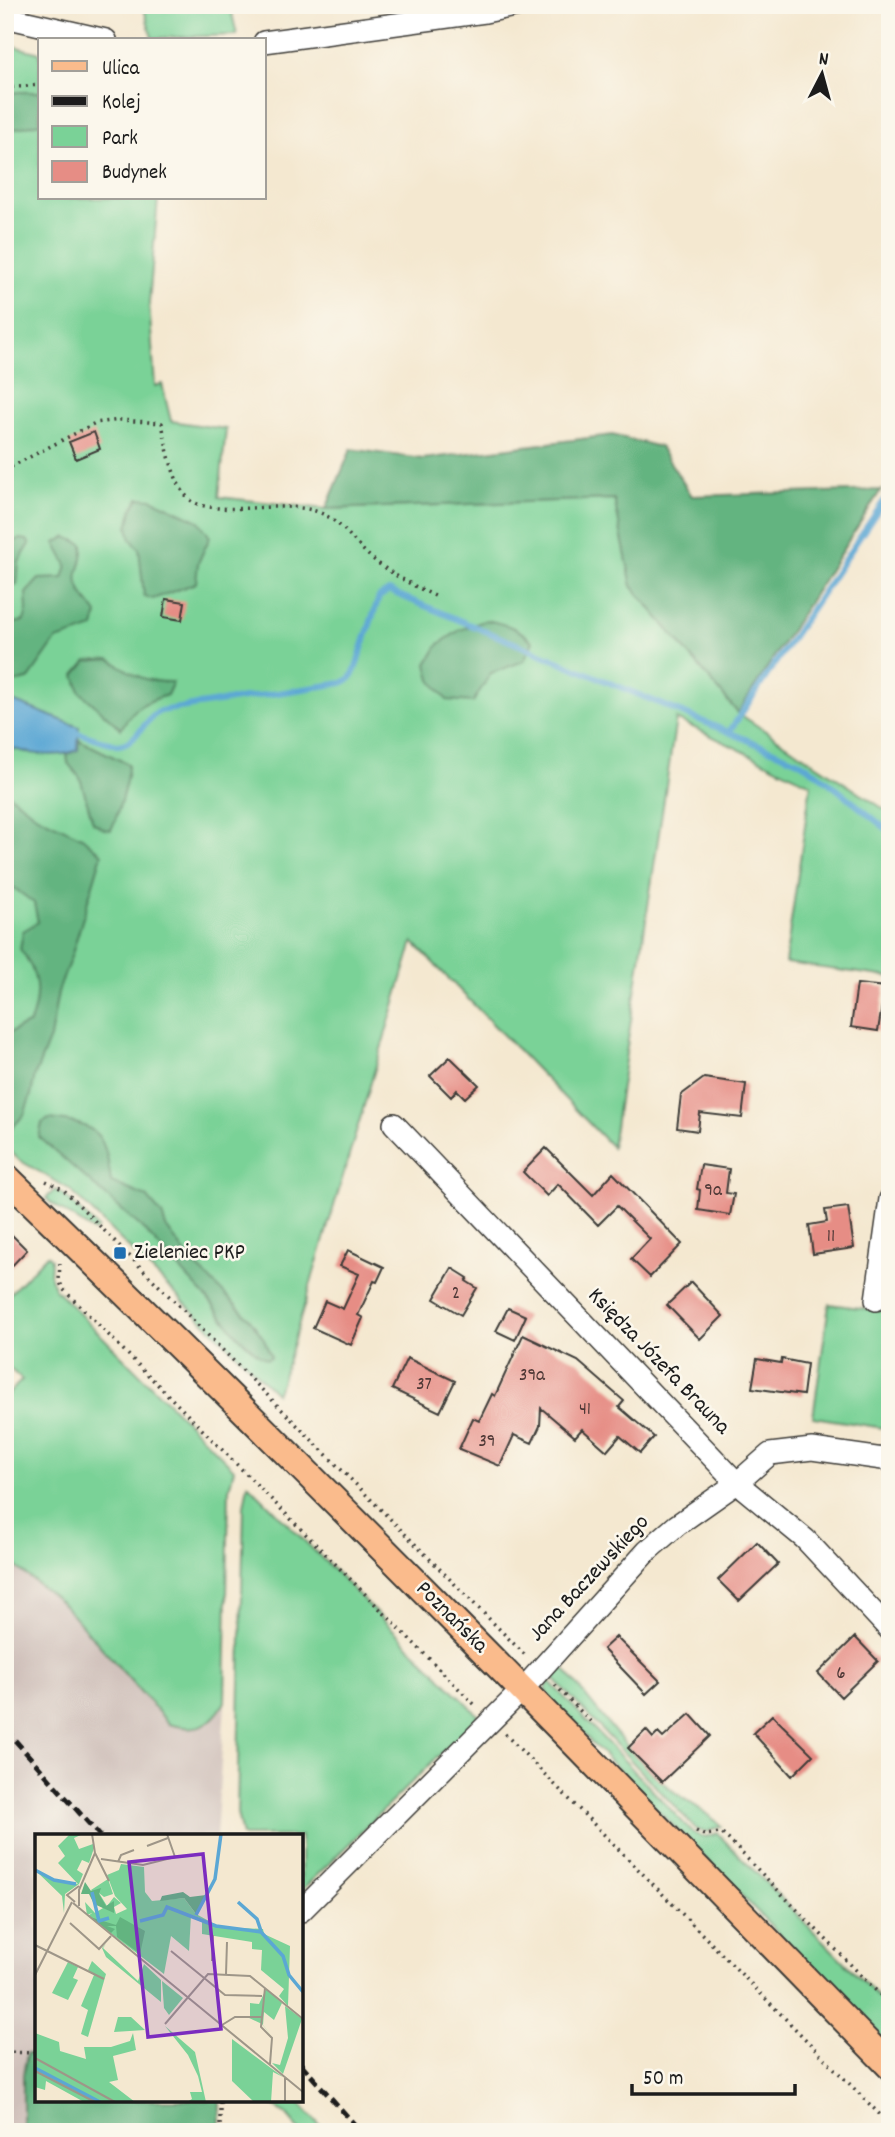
<svg xmlns="http://www.w3.org/2000/svg" width="895" height="2137" viewBox="0 0 895 2137" font-family="Dekko,sans-serif">
<style>
.industrial{fill:#cfc0ba}
.green{fill:#7ad297;stroke:#4b775a;stroke-width:2}
.forest{fill:#63b480;stroke:#40684e;stroke-width:2}
.water{fill:#5ba7d4;stroke:#3c6278;stroke-width:2}
.lines{fill:none;stroke-linecap:round;stroke-linejoin:round}
.stream{stroke:#5ba7d4;stroke-width:6}
.building{fill:#e68d85}
.minor-casing{stroke:#3c3b37;stroke-width:24}
.major-casing{stroke:#3c3b37;stroke-width:30}
.path{stroke:#3c3b37;stroke-width:3.5;stroke-dasharray:2 5;stroke-linecap:butt}
.minor{stroke:#fff;stroke-width:21}
.major{stroke:#fabb8c;stroke-width:26}
.rail{stroke:#1c1c1c;stroke-width:5;stroke-dasharray:10 5;stroke-linecap:butt}
.poi-dot{fill:#1f6fb2;stroke:#fbf7ec;stroke-width:2.5}
.labels{text-anchor:middle;dominant-baseline:central;stroke-width:5;stroke-linejoin:round;paint-order:stroke}
.number-label{font-size:19px;fill:#4e3836}
.poi-label{font-size:23px;fill:#1c1c1c;stroke:#fbf7ec;text-anchor:start}
.street-label{font-size:23px;fill:#1c1c1c;stroke:#fbf7ec}
.inset-river{fill:none;stroke:#5ba7d4;stroke-width:3.5}
.inset-road{fill:none;stroke:#9e9688;stroke-width:2}
.view{fill:#7b2cbf;fill-opacity:0.15;stroke:#7b2cbf;stroke-width:3.5}
.inset-edge{fill:none;stroke:#1c1c1c;stroke-width:3.5}
</style>
<rect width="100%" height="100%" fill="#fbf7ec"/>
<filter id="ink" filterUnits="userSpaceOnUse"><feTurbulence type="fractalNoise" baseFrequency=".0143" numOctaves="2"/><feDisplacementMap in="SourceGraphic" scale="14" xChannelSelector="R" yChannelSelector="G"/><feConvolveMatrix kernelMatrix="1 2 1 2 8 2 1 2 1" color-interpolation-filters="sRGB"/></filter>
<filter id="wash" filterUnits="userSpaceOnUse"><feTurbulence type="fractalNoise" baseFrequency=".00686" numOctaves="4" result="noise"/><feDisplacementMap in="SourceGraphic" scale="28" xChannelSelector="R" yChannelSelector="G"/><feGaussianBlur stdDeviation="1.57" result="paint"/><feColorMatrix in="noise" values="0 0 0 0 0 0 0 0 0 0 0 0 0 0 0 0 0 1.4 0 .05"/><feComposite in="paint" operator="in"/></filter>
<g filter="url(#wash)">
<rect width="100%" height="100%" fill="#f4e8d0"/>
<path class="industrial" d="M5,1504l221,186 -10,146h-179v217h-10l-4,22v57h-18z"/>
<path class="green" d="M143,5h87l7,30 -85,3z
M5,44l35,9v145h118l-9,105 6,83 7,-2 9,37 55,8 -7,68 107,12 289,-10 17,87 106,127 152,100v164l-105,-14 26,-179 -135,-65 -64,428 -199,-205 -132,441 -5,10 -207,-204 -50,-29 -14,-14z
M55,1190l8,4 35,34 -4,4 -43,-29 -5,-5z
M47,1255l4,4 -1,19 5,11 179,180 -5,20 -4,213c-14,25 -29,30 -56,22l-105,-119 -59,-47v-161l17,-17 -17,-16v-65z
M829,1304l61,8v117l-77,-12z
M248,1484l231,232 -178,175v-55h-59l-5,-23 7,-307z
M561,1665c32,39 62,81 99,115 19,18 43,28 61,46l-14,6 -10,-2 -147,-155z
M548,1680l144,152c10,6 15,6 25,1l173,176v38l-338,-345 -6,-11z
M265,2100h31l30,32h-25l-15,-18z"/>
<path class="forest" d="M17,92h23v31l-35,8v-36z
M612,435l48,12 32,49 189,-6 -143,223 -106,-127 -18,-87 -288,10 25,-60 72,10z
M139,498l13,1 47,22 11,16 -12,26 -2,20 -43,16 -9,-3 -5,-47 -8,-10 -3,-12 4,-17z
M66,537l17,7c1,12 -2,18 -5,29 -4,15 11,29 19,41l-3,14 -38,12 -28,40 -21,4 -2,-59 19,-4 3,-11 -1,-17 13,-14 24,-1 4,-13 -12,-22z
M21,539l6,1 3,4 -11,18 -2,22 -12,4v-46z
M486,620c19,4 34,8 47,22l-9,19 -33,12 -18,29 -26,-2 -16,-20 -4,-16 12,-20 21,-14z
M110,659c24,16 34,24 63,23l-6,13c-24,8 -33,11 -46,34l-41,-37 -5,-17 12,-14z
M79,740l49,24c1,12 -11,54 -17,66l-7,-1 -11,-7 -13,-44 -12,-15 -1,-9 11,-4z
M7,793l30,23 45,21 20,17 -30,100 -14,38 -8,46 -15,37 -4,20 -7,20 -12,13 -7,-1v-92l25,-12c10,-28 9,-50 -10,-74l3,-18 15,-9 -4,-19 -29,-22z
M49,1119c51,5 56,15 62,63l36,15 15,18 4,12 26,35 57,56 15,21 7,18 -4,2 -9,-5 -20,-18 -31,-38 -66,-71 -102,-90 3,-14z
M27,2053h10v47h183v32h-197v-57z"/>
<path class="water" d="M5,698l74,29 -1,23c-21,9 -51,4 -73,-4z"/>
<g class="lines">
<path class="stream" d="M71,731l46,14c20,-1 25,-24 43,-34l182,-28 9,-5 4,-8 24,-73 10,-6 409,170 19,12 73,59
M729,732l161,-240"/>
</g>
<g id="blocks">
<path class="building" d="M94,432l6,17 -24,10 -7,-17z
M166,599l19,3 -3,18 -19,-3z
M857,984l28,3 -7,44 -27,-4z
M450,1057l29,28 -14,13 -8,-8 -6,7 -21,-21z
M704,1078l42,6 -4,34 -42,-5 -2,18 -21,-3 4,-33z
M546,1148l47,47 20,-22 69,71 -32,33 -19,-18 19,-20 -33,-33 -19,19 -40,-41 -11,12 -24,-24z
M701,1165l28,4 -3,24 8,1 -4,21 -32,-5 2,-20 -3,-1z
M848,1207l6,41 -41,6 -4,-29 18,-3 -2,-12z
M5,1228l22,22 -22,23z
M348,1250l36,17 -7,15 -3,-1 -16,34 5,3 -12,27 -38,-17 12,-27 18,8 16,-35 -19,-8z
M452,1268l16,10 -2,3 11,7 -16,27 -27,-16z
M691,1282l32,34 -23,23 -33,-34z
M508,1308l18,8 -11,24 -19,-9z
M523,1335l55,26 46,40 -5,6 35,30 -14,16 -20,-17 -13,15 -25,-22 -7,8 -34,-29 -1,18 -8,17 -18,-8 -14,31 -41,-17 14,-31 6,3 13,-27 3,2z
M407,1358l48,23 -15,31 -48,-23z
M757,1359l24,4 1,-4 25,5 -4,31 -51,-7z
M757,1542l21,22 -39,37 -21,-21z
M616,1637l44,44 -14,13 -43,-45z
M855,1637l23,24 -37,36 -23,-24z
M690,1714l20,22 -48,46 -34,-34 18,-18 7,8 5,-5 5,5z
M772,1715l41,40 -21,21 -39,-43z"/>
</g>
</g>
<g filter="url(#ink)">
<use href="#blocks" fill-opacity="0" stroke="#3c3b37" stroke-width="2"/>
<g class="lines">
<g class="minor-casing">
<path id="minor" d="M5,17l101,23
M264,42l221,-30 34,-7
M394,1124l343,359 68,56 85,91
M876,1300l14,-101
M301,1911l222,-222 124,-138 30,-26 60,-42 33,-29 42,-5 78,11"/>
</g>
<g class="major-casing">
<path id="major" d="M5,1176c301,291 593,590 885,890"/>
</g>
<path class="path" d="M5,88l35,-3
M5,470l90,-47 25,-3 42,3c4,21 11,65 30,78 17,12 63,6 84,6 16,0 32,0 47,7 22,11 33,32 51,46 20,16 42,27 65,38
M46,1181l18,9 461,465
M60,1263l-1,17 4,9 414,418
M555,1685l36,37
M505,1734l385,391
M696,1831l8,4 17,-2 7,6 162,166
M5,2052l32,1
M220,2132v-32"/>
<use href="#minor" class="minor"/>
<use href="#major" class="major"/>
<path class="rail" d="M5,1729l95,107
M301,2064l60,68"/>
</g>
</g>
<rect class="poi-dot" x="113" y="1246" width="14" height="14" rx="3.5"/>
<g class="labels">
<g class="number-label">
<text x="713" y="1191">9a</text>
<text x="831" y="1237">11</text>
<text x="456" y="1294">2</text>
<text x="532" y="1376">39a</text>
<text x="424" y="1385">37</text>
<text x="585" y="1410">41</text>
<text x="487" y="1442">39</text>
<text x="841" y="1674">6</text>
</g>
<g class="poi-label">
<text x="134" y="1253">Zieleniec PKP</text>
</g>
<g class="street-label">
<text transform="translate(658 1362) rotate(46)">Księdza Józefa Brauna</text>
<text transform="translate(590 1579) rotate(-47)">Jana Baczewskiego</text>
<text transform="translate(451 1618) rotate(45)">Poznańska</text>
</g>
</g>
<g transform="translate(35 1834)">
<rect width="268" height="268" fill="#f4e8d0"/>
<path d="M35,0h13l-9,4 5,11 14,-5 1,4 -5,15 -7,-3 -5,10 6,4 -4,10 -14,10 -1,19 -2,-17 -27,-26 19,10 24,4 -20,-21 7,-7 -7,-10zM86,30l23,3 1,25 7,9 32,-3 12,16 24,13 43,2 1,5 26,12 -2,60 -9,-10 5,-7 -23,-19 1,-20 -10,-1v-7l-50,-8v-15l-11,-4 -2,36 -18,-15 -7,38 -76,-58 4,-3 -5,2 -2,-13 10,11 8,-5 -12,-18 17,-11 5,15 -9,3 -5,-4 8,13 7,-9 7,6 -7,4 2,7 11,-5 -12,-13 -8,-21 12,-5zM71,110l-3,4 35,33 6,-17 17,16v22l-55,-45 -4,-9zM57,127l14,13 -18,63 -7,-3 7,-24 -7,-4 13,-31 -6,-5zM33,128l10,5 -5,11 5,2 -10,20 -16,-7zM127,147l21,17 -14,17 -5,-7zM231,155l16,14 -8,17 -10,-8 -1,13 10,13 -11,-14 -15,-7h12l-9,-1v-13l9,1zM250,172l17,13 -19,55 -11,-11 8,2 8,-27zM83,183h13l14,13 -31,2zM130,192l30,26 11,50h-19l5,-3 -2,-7h12l-4,-16 -10,-21zM0,199l24,9 1,9 26,8 -2,-12h27l19,-6 3,-8 3,17 -23,6 5,24 -9,2 26,20h-51l-38,-21 -1,9 -10,-3zM197,205l51,38 -10,-5 -2,30h-17l-22,-21z" fill="#7ad297"/>
<path d="M50,48l6,9 10,-3 -2,6 7,12 8,-5v12l-20,-9 -5,-10h-8zM148,58l7,5 16,-2 -10,19 -12,-16 -24,3 2,-5zM55,83l26,8 4,-8 25,14 -5,23 -23,-17 -1,-11h-9l8,3 -4,4z" fill="#63b480"/>
<path class="inset-river" d="M0,36l19,10 22,4M57,58l7,29 10,-3M203,68l19,17 4,12M161,81l19,-36 6,-45M105,87l23,-6 4,-8 49,19 45,6 22,24 6,19 14,17M0,234l65,34"/>
<path class="inset-road" d="M112,12l21,-8M60,19l14,28M66,25l42,6 32,-8 -8,-23M83,28l3,-7 13,-5M40,68l-8,-7 12,-9M38,69l230,189M44,72v-16l16,-37 -3,-19M35,89l29,26 12,-13M0,111l69,34M136,117l54,44 37,1M177,127l1,-26M191,140l1,-32M0,141l37,-73M230,154l-4,39 11,11 -2,26M130,190l43,-50 42,2 53,43M187,191l13,-8h27M0,224l80,44M0,237l60,31M250,268v-24"/>
<path class="view" d="M168,20l18,175 -73,8 -19,-175z"/>
<rect width="268" height="268" class="inset-edge"/>
</g>
<rect width="895" height="2137" fill="none" stroke="#fbf7ec" stroke-width="28"/>
<rect x="38" y="38" width="228" height="161" fill="#fbf7ec" stroke="#a29f99" stroke-width="2"/>
<rect x="52" y="61" width="35" height="10" fill="#fabb8c" stroke="#a29f99" stroke-width="2"/>
<text x="102" y="74" font-size="21" fill="#1c1c1c">Ulica</text>
<rect x="52" y="96" width="35" height="10" fill="#1c1c1c" stroke="#a29f99" stroke-width="2"/>
<text x="102" y="108" font-size="21" fill="#1c1c1c">Kolej</text>
<rect x="52" y="126" width="35" height="21" fill="#7ad297" stroke="#a29f99" stroke-width="2"/>
<text x="102" y="144" font-size="21" fill="#1c1c1c">Park</text>
<rect x="52" y="161" width="35" height="21" fill="#e68d85" stroke="#a29f99" stroke-width="2"/>
<text x="102" y="178" font-size="21" fill="#1c1c1c">Budynek</text>
<g transform="translate(822 74) rotate(6)" stroke="#fbf7ec" stroke-width="5" paint-order="stroke">
<path d="M0-5L12 26L0 18L-12 26Z" fill="#1c1c1c"/>
<text y="-10" font-size="19" font-weight="bold" text-anchor="middle" fill="#1c1c1c">N</text>
</g>
<path d="M632 2084v10h163v-10" fill="none" stroke="#1c1c1c" stroke-width="3.5"/>
<text x="643" y="2084" font-size="21" fill="#1c1c1c" stroke="#fbf7ec" stroke-width="5" paint-order="stroke">50 m</text>
</svg>
